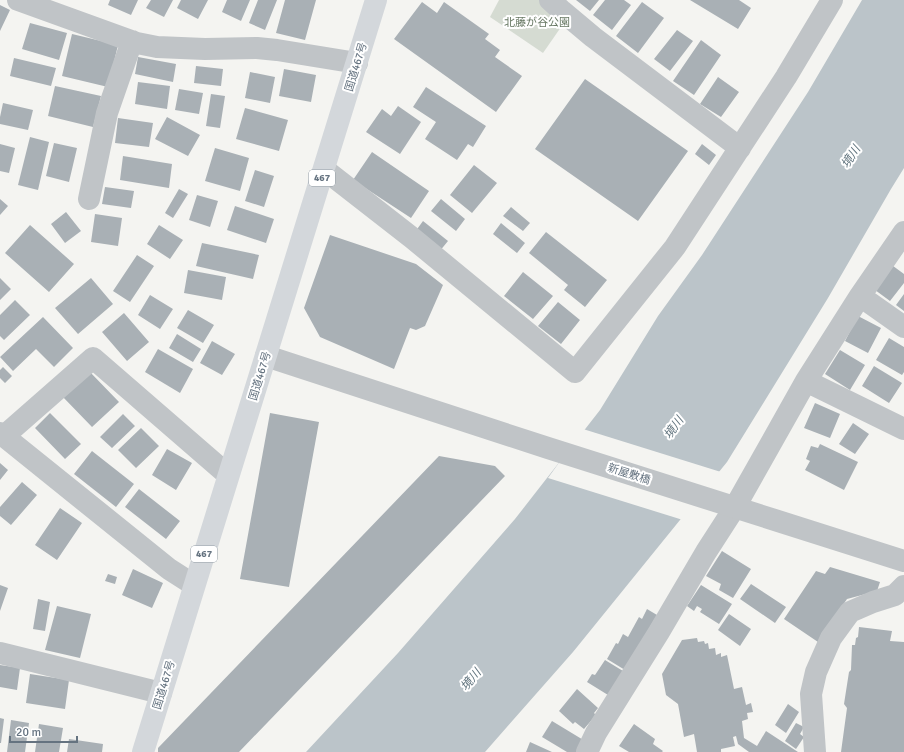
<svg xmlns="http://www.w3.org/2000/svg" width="904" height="752" viewBox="0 0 904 752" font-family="Signika,'Noto Sans JP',sans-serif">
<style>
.green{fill:#d5dbd2}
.water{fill:#bbc4c9}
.pier{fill:#f4f4f1}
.building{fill:#a9b0b5}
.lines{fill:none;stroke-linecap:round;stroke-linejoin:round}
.minor{stroke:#c0c4c7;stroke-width:22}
.tertiary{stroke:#c0c4c7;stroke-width:22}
.trunk{stroke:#d3d7db;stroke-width:22}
.labels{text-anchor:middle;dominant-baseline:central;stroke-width:4;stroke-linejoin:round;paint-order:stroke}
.shield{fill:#fff;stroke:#939da6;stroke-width:1}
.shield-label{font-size:10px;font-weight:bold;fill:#657380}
.park-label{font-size:11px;fill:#677863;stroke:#fff}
.street-label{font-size:11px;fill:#657380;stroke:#fff}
.water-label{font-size:12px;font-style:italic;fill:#61747e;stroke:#fff}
</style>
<rect width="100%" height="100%" fill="#f4f4f1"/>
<path class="green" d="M499,0h52l17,17 -25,36 -53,-36z"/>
<path class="water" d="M862,0h42v168l-13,21 -63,109 -101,164 -154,190 -88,100h-179l92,-99 117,-134 85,-109 58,-94 44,-61 106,-163z"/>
<path class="pier" d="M583,429l138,43 -38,48 -135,-42z"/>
<path class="building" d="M110,0h28l-7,15 -23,-10z
M151,0h22l-9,17 -18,-9z
M181,0h27l-10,19 -21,-11z
M227,0h23l-9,21 -19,-9z
M258,0h19l-12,30 -16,-7z
M285,0h31l-11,40 -29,-7z
M576,0h23l-9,11z
M605,0h19l7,5 -19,25 -19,-15z
M690,0h49l12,8 -13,21z
M422,2l15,11 7,-11 45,32 -4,5 15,11 -5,7 27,19 -26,36 -102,-73z
M642,2l22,16 -26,35 -22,-17z
M0,5l10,5 -10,21z
M30,23l37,10 -8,27 -37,-11z
M677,30l16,11 -23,30 -16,-12z
M72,34l46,11 -10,42 -46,-11z
M701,40l20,15 -27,40 -21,-14z
M138,57l38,7 -3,18 -38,-8z
M14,58l42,10 -5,18 -41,-10z
M196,66l27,3 -2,17 -27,-3z
M284,69l32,6 -5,27 -32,-6z
M250,72l25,5 -5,26 -25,-5z
M718,77l21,15 -18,25 -21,-13z
M585,79l103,72 -50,70 -103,-72z
M138,82l32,4 -3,23 -32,-5z
M55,86l46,10 -8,31 -45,-11z
M426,87l60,39 -13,21 -5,-3 -11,16 -32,-21 11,-17 -23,-15z
M179,89l24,4 -4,21 -24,-4z
M211,94l14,2 -5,32 -14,-2z
M3,103l30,7 -5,20 -28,-6v-7z
M398,106l23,16 -21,32 -34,-22 16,-23 9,7z
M245,108l43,12 -9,31 -43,-12z
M167,117l33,18 -12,21 -33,-17z
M118,118l35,5 -4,24 -34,-4z
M30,137l19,5 -11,48 -20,-5z
M54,143l23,5 -8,34 -23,-6z
M0,144l15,4 -6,25 -9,-2z
M702,144l14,11 -7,10 -14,-11z
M215,148l34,10 -9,33 -35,-10z
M372,152l57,39 -18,27 -58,-38z
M123,156l49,8 -3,24 -49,-8z
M474,165l23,18 -25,30 -22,-18z
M255,170l19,6 -10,31 -19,-6z
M105,187l29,4 -3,17 -29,-4z
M179,189l9,5 -15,24 -8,-5z
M197,195l21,6 -8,26 -21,-7z
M0,199l8,7 -8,9z
M441,199l24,20 -9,12 -25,-20z
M235,206l39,13 -8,24 -39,-13z
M511,207l19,16 -7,8 -20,-15z
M66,212l15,19 -16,12 -14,-19z
M95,214l27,4 -4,28 -27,-4z
M423,221l25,20 -9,11 -24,-20z
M501,223l24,20 -8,10 -24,-19z
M30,225l44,39 -25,28 -44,-39z
M159,225l24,15 -13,19 -23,-15z
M546,232l61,48 -22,27 -21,-17 4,-5 -39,-32z
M330,235l86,29 27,21 -18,41 -9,4 -6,-2 -16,41 -74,-32 -16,-29z
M202,243l57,12 -6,24 -57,-13z
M137,255l17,11 -24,36 -17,-11z
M889,263l15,11v9l-14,18 -19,-14z
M188,270l38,7 -4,23 -38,-7z
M523,272l30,24 -20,23 -29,-23z
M0,278l11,11 -11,11z
M91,278l22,26 -35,30 -23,-26z
M904,294v17l-8,-6z
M150,295l23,14 -13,20 -22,-14z
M15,300l15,15 -26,25 -4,-4v-21z
M558,302l22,18 -19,24 -23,-18z
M188,310l26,15 -11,18 -26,-15z
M124,313l25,29 -22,19 -25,-29z
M858,316l23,12 -13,25 -23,-12z
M43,317l30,31 -19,19 -18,-18 -23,22 -13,-14z
M177,334l24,15 -8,13 -24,-14z
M889,338l15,9v25l-2,3 -26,-15z
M212,341l23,13 -13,21 -22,-12z
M158,349l35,20 -13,24 -35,-21z
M840,350l25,15 -15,25 -25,-16z
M874,366l28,17 -13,20 -27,-17z
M3,367l9,9 -7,7 -5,-5v-8z
M89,371l30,31 -27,25 -30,-31z
M815,403l25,11 -10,24 -26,-10z
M50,413l31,31 -16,15 -30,-31z
M270,413l49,9 -30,165 -49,-8z
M123,414l12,12 -23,22 -12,-11z
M853,423l16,11 -14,20 -16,-10z
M141,428l18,18 -23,22 -18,-18z
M820,444l38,18 -14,28 -39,-20 5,-9 -4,-2 5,-13 7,2z
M167,449l25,14 -16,27 -24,-15z
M92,451l42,33 -18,23 -42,-33z
M439,456l56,10 10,10 -266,276h-81v-4z
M0,463l8,7 -8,10z
M22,482l15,13 -26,30 -11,-9v-9z
M139,489l41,32 -14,18 -41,-32z
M60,508l22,15 -25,37 -22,-15z
M722,551l29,18 -18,29 -14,-8 2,-6 -15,-8z
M830,567l50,15 -3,9 -30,8 -29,43 -34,-23 32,-48 9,3z
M133,569l30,14 -11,25 -30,-13z
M108,574l9,3 -2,7 -10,-3z
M751,584l35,23 -11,16 -35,-24z
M0,585l8,3 -8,23z
M701,585l31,19 -13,20 -19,-12 2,-3 -5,-3 -3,5 -7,-5z
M38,599l12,3 -5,29 -12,-2z
M57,606l34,8 -11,44 -35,-8z
M647,609l10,6 -32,55 -18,-11 9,-16 2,1 5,-10 5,3 11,-20 3,2z
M729,614l22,15 -11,17 -22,-16z
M859,627l33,4 -2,10 14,1v110h-63l6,-44 -3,-4 5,-32 2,-2 1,-25h3l1,-7 2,-1z
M697,638l1,4 6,-1 1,3 3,-1 1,6 6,-1 1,7 5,-2v4l6,-2 7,34 8,-2 4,18 5,-2 2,9 -6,1 1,6 -6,2 2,17 13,8 9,-15 32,21h-49l-11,-8 -2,-8 -3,1 2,9 -14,3v3h-24l-3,-18 -10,3 -6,-33 -12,-9 -4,-21 20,-34z
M605,660l18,11 -15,24 -21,-13 5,-8 3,1z
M0,665l20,3 -3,22 -17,-3z
M30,674l39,6 -4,29 -39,-6z
M577,689l21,19 -4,5 2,2 -12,14 -9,-7 -2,2 -14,-13z
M788,704l11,8 -13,21 -11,-8z
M0,718l4,1 -3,24h-1z
M11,720l18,3 -4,29h-18z
M552,721l33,20 -7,11h-11l-25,-15z
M796,723l8,4 -4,7 4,3 -8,12 -11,-8z
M39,724l24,4 -4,24h-24z
M634,724l21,15 -2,5 10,7 -1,1h-33l-10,-6z
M69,739l34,5 -1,8h-35z
M530,742l22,10h-26z"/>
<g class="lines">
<path class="minor" d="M18,0l119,43 20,4 48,2 52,-1 20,2 80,13
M550,0l12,11 31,26 147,111
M325,170l86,67 164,135 100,-125 111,-170 46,-77
M89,199l18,-86 25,-72
M860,296l44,31
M806,381l98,48
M0,433l169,136 25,16
M4,436l89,-78 135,117
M0,653l161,40
M587,752l9,-19 63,-101 47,-80 29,-45 71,-126 54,-85 44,-64
M815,752l-4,-58 5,-22 15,-34 19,-26 23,-10 22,-7 9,-9"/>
<path class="tertiary" d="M266,356l282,92 356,113"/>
<path class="trunk" d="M143,752c76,-251 157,-501 233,-752"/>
</g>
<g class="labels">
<g class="shield">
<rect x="309" y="170" width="26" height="16" rx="3"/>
<rect x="191" y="546" width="26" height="16" rx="3"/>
</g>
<g class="shield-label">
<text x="322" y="178">467</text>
<text x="204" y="554">467</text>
</g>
<g class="park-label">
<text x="537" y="22">北藤が谷公園</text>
</g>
<g class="street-label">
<text transform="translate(356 67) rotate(-73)">国道467号</text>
<text transform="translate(260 376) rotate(-73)">国道467号</text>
<text transform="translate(629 474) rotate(18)">新屋敷橋</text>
<text transform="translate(164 685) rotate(-73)">国道467号</text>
</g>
<g class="water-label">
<text transform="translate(851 157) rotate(-57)">境川</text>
<text transform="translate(674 428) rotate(-54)">境川</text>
<text transform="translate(471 680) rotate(-50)">境川</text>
</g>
</g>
<path d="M10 736v6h67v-6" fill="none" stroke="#657380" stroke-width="2"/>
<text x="16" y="736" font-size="12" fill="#657380" stroke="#ffffff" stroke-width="3" paint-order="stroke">20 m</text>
</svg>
